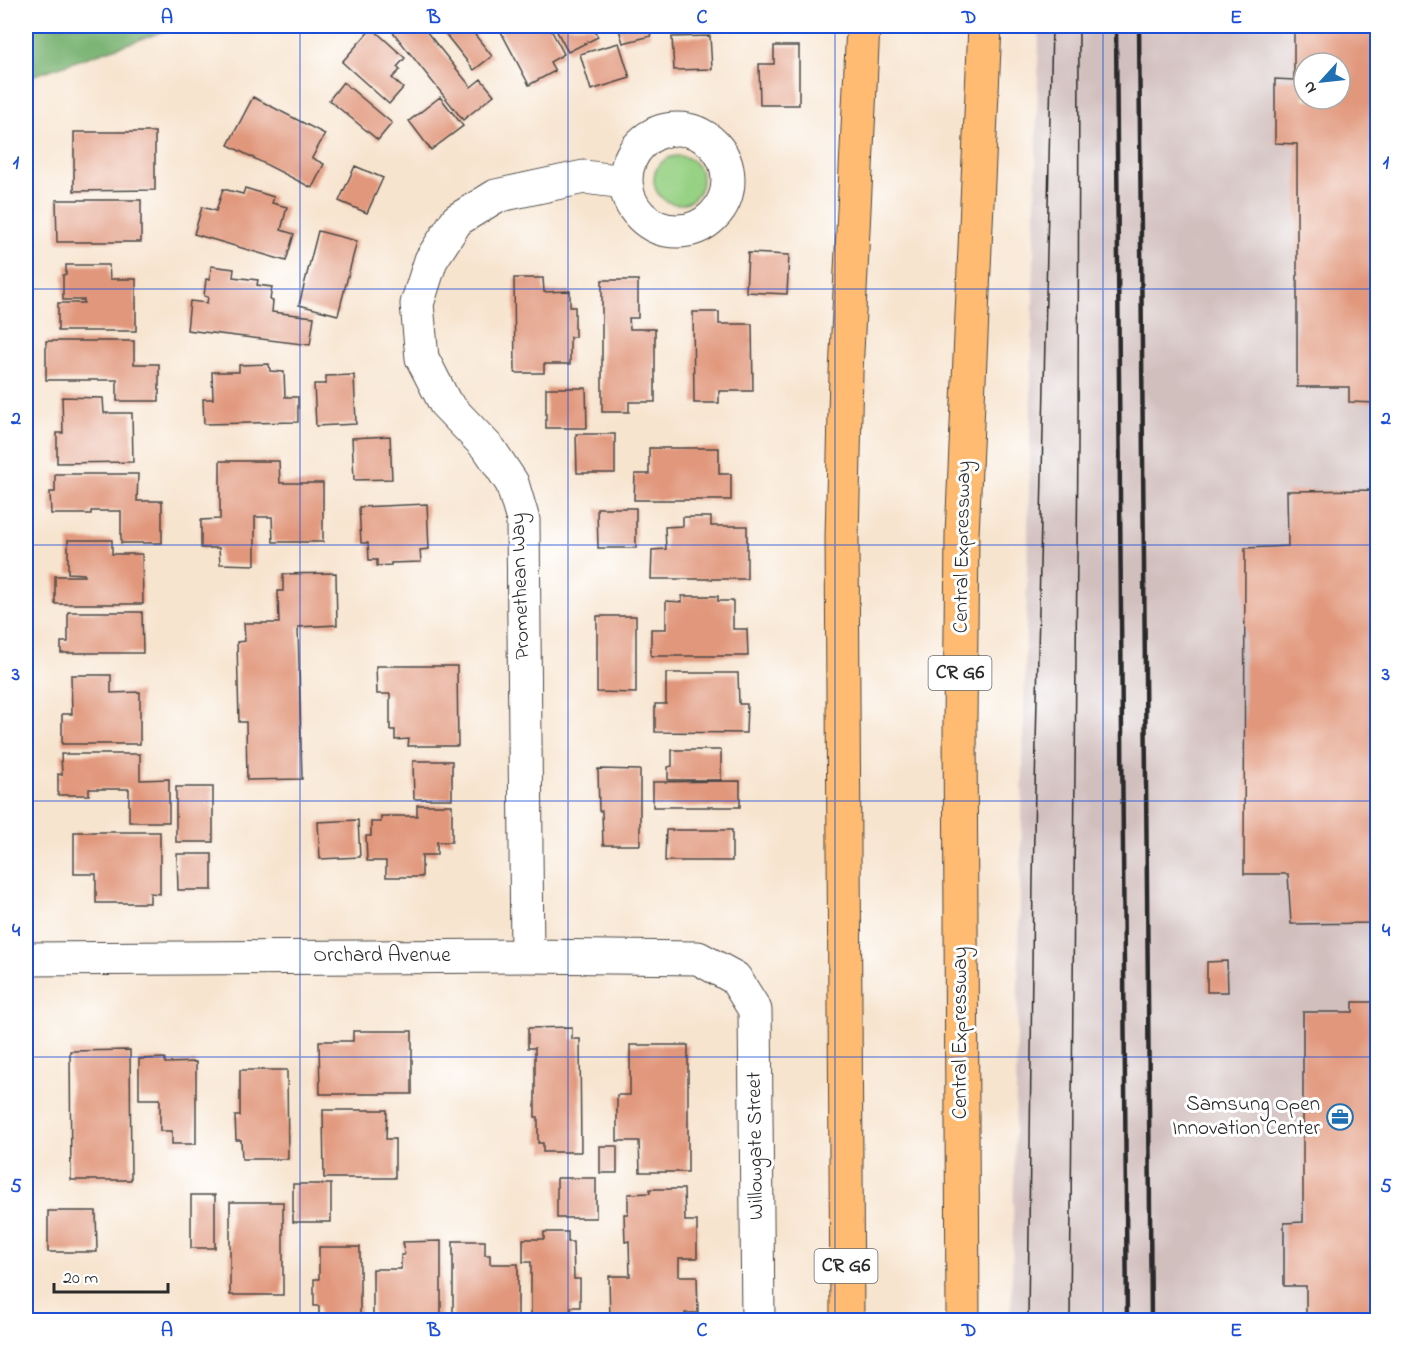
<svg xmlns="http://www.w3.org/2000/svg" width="1403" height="1346" viewBox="0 0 1403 1346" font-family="'Indie Flower',sans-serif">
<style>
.industrial{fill:#d1bfbe;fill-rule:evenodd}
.green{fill:#97d184;stroke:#617e58;stroke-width:1.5}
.forest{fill:#79b372;stroke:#526f4e;stroke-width:1.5}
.building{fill:#e1977c;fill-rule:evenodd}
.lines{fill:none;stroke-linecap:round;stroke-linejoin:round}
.minor-casing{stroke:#4a4744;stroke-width:35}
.trunk-casing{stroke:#4a4744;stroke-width:35}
.minor{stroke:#fff;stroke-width:33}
.trunk{stroke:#febb71;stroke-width:33}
.tram{stroke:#2b2b2b;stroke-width:1.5}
.rail{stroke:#2b2b2b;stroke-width:4.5}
.grid{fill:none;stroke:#1d4ed8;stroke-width:1.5;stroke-opacity:0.55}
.labels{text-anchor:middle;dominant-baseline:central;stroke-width:6;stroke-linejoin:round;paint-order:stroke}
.shield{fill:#fff;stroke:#6b6b6b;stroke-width:1.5}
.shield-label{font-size:20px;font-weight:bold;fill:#2b2b2b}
.street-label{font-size:21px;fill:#2b2b2b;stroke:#fff}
.poi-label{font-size:21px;fill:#2b2b2b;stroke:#fff;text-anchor:end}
.neatline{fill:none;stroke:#1d4ed8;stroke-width:2}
.grid-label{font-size:20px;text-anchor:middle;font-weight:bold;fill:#1d4ed8}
</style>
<rect width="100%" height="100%" fill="#fff"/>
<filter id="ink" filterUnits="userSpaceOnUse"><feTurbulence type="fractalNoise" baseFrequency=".0167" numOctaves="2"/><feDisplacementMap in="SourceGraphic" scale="12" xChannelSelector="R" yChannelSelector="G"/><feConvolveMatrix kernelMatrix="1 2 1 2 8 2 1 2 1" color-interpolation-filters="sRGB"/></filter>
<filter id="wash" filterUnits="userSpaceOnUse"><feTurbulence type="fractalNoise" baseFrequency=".008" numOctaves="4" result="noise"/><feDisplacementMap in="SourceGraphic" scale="24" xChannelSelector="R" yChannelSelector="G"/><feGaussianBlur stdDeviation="1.35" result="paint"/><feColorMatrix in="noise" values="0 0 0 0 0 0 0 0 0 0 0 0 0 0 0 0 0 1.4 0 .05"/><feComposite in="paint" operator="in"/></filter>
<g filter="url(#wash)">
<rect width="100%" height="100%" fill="#f7e4cf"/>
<path class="industrial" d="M1039,26h338v1294h-366zM1304,63h36v36h-36z"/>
<path class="green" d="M654 180a24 24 0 1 1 48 0a24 24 0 1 1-48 0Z"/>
<path class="forest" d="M26,26h154l-154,52z"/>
<g id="blocks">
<path class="building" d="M399,26h23l49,61 10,-8 13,16 -31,25 -71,-89z
M439,26h29l24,30 -18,14z
M498,26h51l15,28 -14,8 5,9 -26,14z
M554,26h38l6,11 -30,15z
M618,26h30l3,10 -28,7z
M1294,26h84v377l-29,-1v-15h-52v-243l-22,-1v-64l19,1zM1304,63h36v36h-36z
M372,28l33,30 -8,9 3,3 -8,8 11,10 -14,16 -47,-42z
M710,36l2,33 -38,1 -2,-33z
M619,43l11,35 -39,12 -11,-36z
M774,46h25v59h-39l-1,-41h15z
M343,82l49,41 -14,17 -49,-40z
M253,97l72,37 -13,24 12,6 -12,24 -84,-43z
M440,97l23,29 -32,24 -22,-29z
M74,132h81v58l-81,1z
M355,166l28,12 -16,35 -28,-12z
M245,188l29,9 -2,6 15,4 -6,23 13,4 -8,27 -92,-27 8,-27 14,4 7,-22 20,5z
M56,200h85v42h-84z
M318,231l39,10 -19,74 -39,-10z
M748,253l41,2 -2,39 -41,-2z
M66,265h43l1,14h26v52h-78v-28h26v-3h-21v-25l3,-1z
M211,266l23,3 -1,8 25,3 -1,5 15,2 -2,13 3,1 -1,11 42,5 -4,28 -123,-15 3,-29 17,2 1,-6 -4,-1 2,-17 4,1z
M514,278h29l1,14 26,-1v16h5v30h-5v27h-26v9h-29z
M602,280h36v38h-9l1,11h25v73h-26v10h-27z
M693,312h26v12h33l1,67h-34v12h-25z
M46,341h88v23h25v37h-42v-21h-71z
M269,364l1,7 14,1 1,25h13v25l-94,2 -1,-25h10l-1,-27h27v-7z
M354,375l2,49 -40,2 -2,-42h12v-8z
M546,388h40l1,40h-41z
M62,397l41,1 1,15h28l1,49 -76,1v-30h6z
M576,434h39v39h-38z
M390,436l2,43 -38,1 -2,-42z
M649,448h70v26h12v26h-97l1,-26h14z
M220,461h59l1,22h43v59h-50l-1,-25h-17v48l-35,-1 -1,-16h-18v-28l19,-1z
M55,474h83l-1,27h25v42h-41v-32h-30v3h-40l-1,-22h5z
M1378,490v433l-87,1 -3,-50h-44l1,-326 43,-2 -1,-55z
M427,504l2,45 -9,1 1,12 -30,1v2l-14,1v-6h-8l-1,-17h-7l-2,-36z
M597,508h39v40h-38z
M683,517h28v9h36v53h-96l1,-29 14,-1 -1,-22 18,-1z
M68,540h44v14h30l1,50h-88v-28h30l-1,-2 -16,-1z
M336,573l1,52 -39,2 4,152 -55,1 -1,-58h-7l-2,-80 8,-1 -1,-18h35l-1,-32h5v-17z
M682,596h36v5h15v28h14l1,27h-97v-27h15v-28l16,1z
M68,612h74l1,41h-82v-11h7z
M597,616h39v77l-39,-1z
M376,666h81l1,80h-50l1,-7 -14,1v-10h-5v-36h-13z
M666,673h72l1,31h8l-1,29 -91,-1v-28h11z
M71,675h40v18l29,-1v52h-78v-30h10z
M672,750h49v30h-53v-13l4,-1z
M61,754h79v26l29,-1v43h-40v-33h-40v6h-31v-21l4,1z
M413,761h39v38h-38z
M598,769l42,1v75h-37l-1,-34h-3z
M740,781v26h-87v-25z
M176,787h37v55h-37z
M417,805h35v37h-15v13h-15v22h-36v-16h-19l-1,-25h5v-14h10v-6h36z
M358,820l2,37 -40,2 -2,-37z
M666,830h66v31h-67z
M74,832h86v62l-10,-1v10h-54v-29h-22z
M177,854h35v36h-34z
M1227,961l1,31h-21v-30z
M1353,1002h25v318h-72v-34h-22v-63l19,-1v-210h50z
M572,1027v12h8l1,113h-38v-9h-5v-26h-3v-69h-7v-20z
M353,1031h59v63h-92l-1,-53h34z
M630,1045h58v127h-48l-1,-31h-22v-46h13z
M130,1050l1,130h-60l-1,-129z
M165,1058v5l31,-1v82h-24v-13h-12v-32h-21v-40z
M240,1070h47l1,89h-46l-1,-19h-5l-1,-24h5z
M323,1110h64l-1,29h9v39h-71z
M600,1146h17v27h-17z
M557,1178h39v40h-39z
M293,1184h38v38h-38z
M650,1189h34l1,32h12v37h-18v18h18l1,37h-13v7h-75l-1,-44h21l-1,-35 -4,1 -1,-28h4v-20l22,-1z
M191,1195h24v53h-24z
M230,1202h53v93h-53z
M48,1211h48l1,41h-49z
M544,1232h24v10h5l1,37h6v28h-9v13h-40v-58h-8v-23h21z
M441,1241v79h-68v-51h28v-14h3l-1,-13z
M453,1241h32v14h5v9h28v56h-65z
M319,1247h41v73h-41v-14h-5v-27h5z"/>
</g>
</g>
<g filter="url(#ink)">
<use href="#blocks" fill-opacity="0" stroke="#4a4744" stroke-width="1.5"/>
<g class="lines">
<g class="minor-casing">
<path id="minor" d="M626 180a51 51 0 1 1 102 0a51 51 0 1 1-102 0Z
M527,956l-4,-436 -11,-37 -22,-33 -45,-47 -23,-45 -5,-54 14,-44 26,-40 39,-24 88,-19 41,5
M26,959l501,-3 171,2 37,20 20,32 3,310"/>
</g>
<g class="trunk-casing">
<path id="trunk" d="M847,1320l-5,-783 4,-164 17,-347
M963,1320l-3,-599 2,-186 23,-509"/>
</g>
<use href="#minor" class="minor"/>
<use href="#trunk" class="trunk"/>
<path class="tram" d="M1028,1320l5,-442 19,-852
M1070,1320l8,-877 1,-417"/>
<path class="rail" d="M1116,26l11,1294
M1139,26l12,1294"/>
</g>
</g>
<path class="grid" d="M300,26v1294M568,26v1294M835,26v1294M1103,26v1294M26,289h1352M26,545h1352M26,801h1352M26,1057h1352"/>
<defs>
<g id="office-ring" transform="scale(1.35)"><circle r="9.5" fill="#fff" stroke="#1f6fb2" stroke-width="1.5"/><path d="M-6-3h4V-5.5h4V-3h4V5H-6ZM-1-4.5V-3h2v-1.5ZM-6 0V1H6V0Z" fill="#1f6fb2"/></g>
</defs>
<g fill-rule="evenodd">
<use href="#office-ring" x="1340" y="1117"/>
</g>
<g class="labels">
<g class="shield">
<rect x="928.5" y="656" width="63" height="34" rx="4.5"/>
<rect x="814.5" y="1249" width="63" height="34" rx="4.5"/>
</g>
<g class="shield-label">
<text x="960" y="673">CR G6</text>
<text x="846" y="1266">CR G6</text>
</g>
<g class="street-label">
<text transform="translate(963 547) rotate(-89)">Central Expressway</text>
<text transform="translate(521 586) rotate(-92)">Promethean Way</text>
<text x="382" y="956">Orchard Avenue</text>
<text transform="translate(961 1033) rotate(-90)">Central Expressway</text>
<text transform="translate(756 1146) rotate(-91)">Willowgate Street</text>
</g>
<g class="poi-label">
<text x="1320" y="1105">Samsung Open<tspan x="1320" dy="24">Innovation Center</tspan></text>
</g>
</g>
<rect width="1403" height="1346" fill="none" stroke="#fff" stroke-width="66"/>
<g transform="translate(1322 81) rotate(243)"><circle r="28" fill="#ffffff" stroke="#aaaaaa" stroke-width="1.5"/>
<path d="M0-4.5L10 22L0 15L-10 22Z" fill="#1f6fb2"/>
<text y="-9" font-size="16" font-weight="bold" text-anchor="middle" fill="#2b2b2b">N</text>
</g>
<path d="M54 1283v9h114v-9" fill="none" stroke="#2b2b2b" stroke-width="3"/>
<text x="63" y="1283" font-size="18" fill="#2b2b2b" stroke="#ffffff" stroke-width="4.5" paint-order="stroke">20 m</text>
<rect x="33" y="33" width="1337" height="1280" class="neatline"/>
<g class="grid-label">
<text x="167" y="23">A</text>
<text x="434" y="23">B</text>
<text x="702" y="23">C</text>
<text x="969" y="23">D</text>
<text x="1236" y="23">E</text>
<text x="16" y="168">1</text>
<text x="1386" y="168">1</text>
<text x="16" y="424">2</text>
<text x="1386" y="424">2</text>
<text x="16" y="680">3</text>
<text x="1386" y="680">3</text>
<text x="16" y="936">4</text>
<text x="1386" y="936">4</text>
<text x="16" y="1192">5</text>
<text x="1386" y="1192">5</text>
<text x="167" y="1336">A</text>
<text x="434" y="1336">B</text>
<text x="702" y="1336">C</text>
<text x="969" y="1336">D</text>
<text x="1236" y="1336">E</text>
</g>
</svg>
